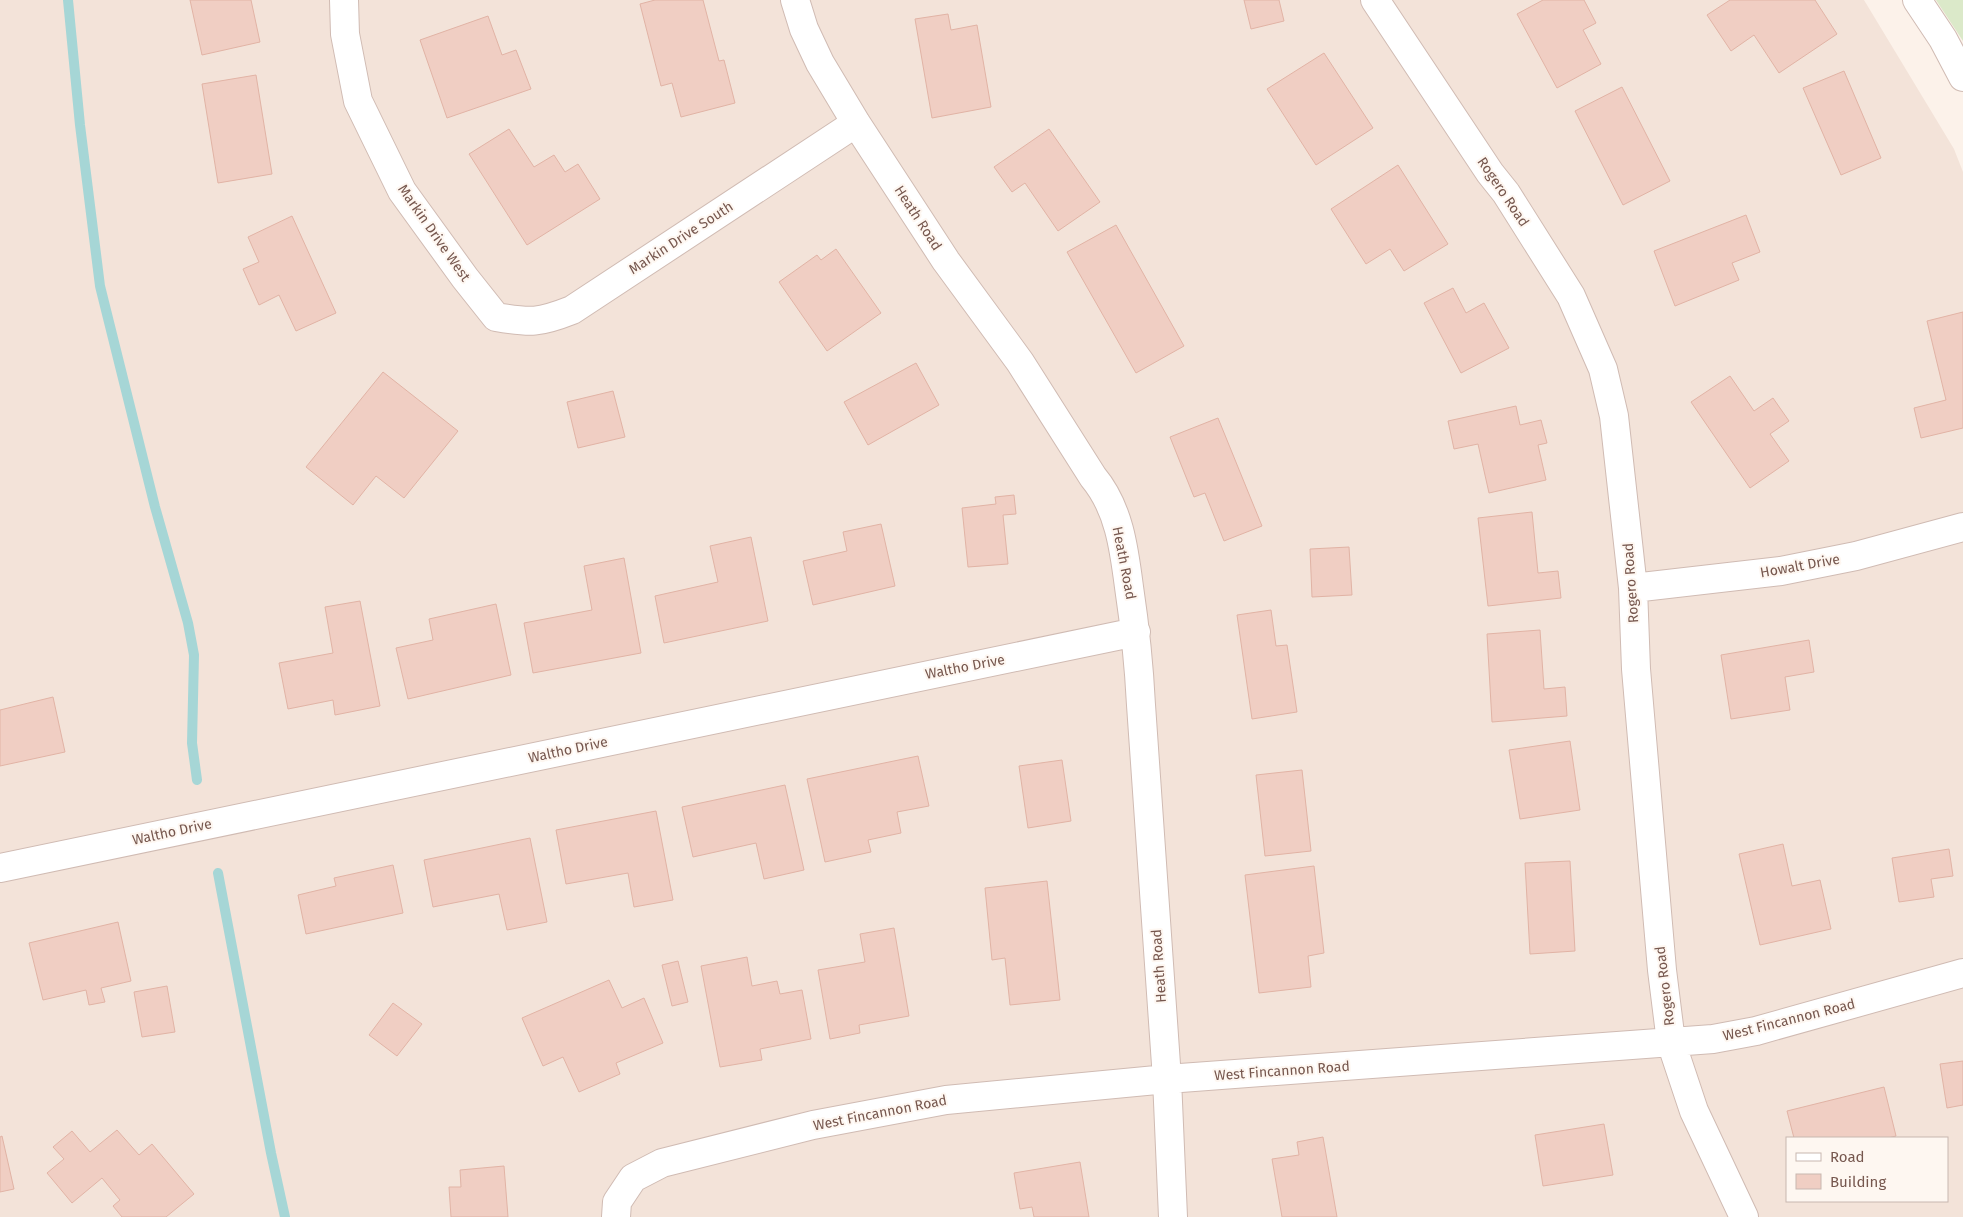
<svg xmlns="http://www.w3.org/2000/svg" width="1963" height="1217" viewBox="0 0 1963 1217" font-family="'Fira Sans',sans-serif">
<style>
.residential{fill:#f3e3d9;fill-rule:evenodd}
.green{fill:#dbe9c9}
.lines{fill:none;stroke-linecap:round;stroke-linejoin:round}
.stream{stroke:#a6d6d6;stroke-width:10}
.building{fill:#f0cec3;stroke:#e1b3a5}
.minor-casing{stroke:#d0bbb3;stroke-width:30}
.minor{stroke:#fff;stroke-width:28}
.labels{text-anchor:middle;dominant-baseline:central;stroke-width:4;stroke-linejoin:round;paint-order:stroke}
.street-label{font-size:14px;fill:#76574e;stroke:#fef7f1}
</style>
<rect width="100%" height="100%" fill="#fcf2ea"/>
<path class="residential" d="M0,0h1864l90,149 9,23v1045h-1963zM1787,1138h160v63h-160z"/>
<path class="green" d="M1936,0h27v41z"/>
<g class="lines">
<path class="stream" d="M68,0l12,125 20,161 55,221 33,116 6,32 -2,88 5,37
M218,873l53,280 14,64"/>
</g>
<path class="building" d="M190,0h61l9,42 -58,13z
M655,0h48l16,61 5,-1 11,43 -54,14 -9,-34 -11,3 -21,-82z
M1244,0h35l5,21 -33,8z
M1543,0h41l12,23 -13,7 18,34 -44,24 -40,-74z
M1730,0h85l22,34 -58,39 -25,-38 -23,16 -24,-36z
M948,14l3,16 26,-5 14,82 -59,11 -17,-99z
M488,16l14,39 14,-5 15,39 -84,29 -27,-78z
M1324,53l49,75 -57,37 -49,-76z
M1844,71l37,87 -40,17 -38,-87z
M256,75l16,99 -54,9 -16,-99z
M1622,87l48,94 -47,24 -48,-94z
M509,129l25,38 20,-12 11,17 13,-8 22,35 -73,46 -58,-91z
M1049,129l51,73 -42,29 -33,-48 -13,9 -18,-25z
M1398,165l50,79 -44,27 -14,-22 -24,15 -35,-55z
M1746,215l14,37 -28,11 7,17 -64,26 -21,-55z
M292,216l44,97 -40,18 -17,-36 -20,10 -16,-36 16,-7 -11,-25z
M1116,225l68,121 -48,27 -69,-121z
M836,249l45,64 -54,38 -48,-69 38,-27 4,5z
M1453,288l13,25 18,-10 25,45 -48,25 -37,-70z
M1963,312v116l-42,10 -7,-30 32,-8 -19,-79z
M916,363l23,42 -71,40 -24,-43z
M383,372l75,59 -54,67 -28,-22 -23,29 -47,-38z
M1730,376l24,35 19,-13 16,23 -19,13 19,27 -39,27 -59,-86z
M613,391l12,46 -47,11 -11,-46z
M1516,406l4,19 21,-5 6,23 -9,2 8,35 -57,13 -11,-49 -24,5 -6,-28z
M1218,418l44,108 -38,15 -19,-48 -11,4 -24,-60z
M1014,495l2,19 -13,1 5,49 -40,3 -6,-59 34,-4 -1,-7z
M1532,512l6,61 20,-2 3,27 -73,8 -10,-88z
M881,524l14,62 -82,19 -10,-44 44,-10 -4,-19z
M751,537l17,84 -104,22 -9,-47 63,-14 -8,-36z
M1349,547l3,48 -40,2 -2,-48z
M624,558l17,95 -108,20 -9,-50 68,-13 -8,-44z
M360,601l20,105 -45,9 -2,-15 -45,9 -9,-46 54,-10 -8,-46z
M496,604l15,71 -103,24 -12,-51 37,-8 -4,-21z
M1271,610l5,36 11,-1 10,67 -45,7 -15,-104z
M1540,630l4,59 21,-2 2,29 -75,6 -5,-88z
M1809,640l5,32 -29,5 5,33 -59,9 -10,-64z
M53,697l12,55 -65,14v-56z
M1570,741l10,69 -60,9 -11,-69z
M918,756l11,50 -32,6 4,21 -33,7 3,12 -46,10 -18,-83z
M1062,760l9,61 -43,7 -9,-62z
M1302,770l9,81 -46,5 -9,-81z
M785,785l19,85 -40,9 -8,-36 -63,14 -11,-50z
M656,811l17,89 -39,7 -6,-34 -62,11 -10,-54z
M530,838l17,84 -40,8 -8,-36 -66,13 -9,-47z
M1783,844l9,42 28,-6 11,49 -71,16 -21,-91z
M1949,849l4,27 -22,3 3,18 -35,5 -7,-44z
M1570,861l5,90 -45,3 -5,-91z
M393,865l10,48 -97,21 -8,-39 38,-9 -2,-8z
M1314,866l10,87 -16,3 3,31 -52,6 -14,-118z
M1047,881l13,119 -50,5 -5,-47 -13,2 -7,-72z
M118,922l13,59 -30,7 4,14 -16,3 -3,-15 -43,10 -14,-57z
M894,928l15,88 -50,9 1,8 -30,6 -12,-69 47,-8 -5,-28z
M747,957l5,29 25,-5 3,13 22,-4 9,49 -51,10 2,11 -42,7 -19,-101z
M678,961l10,41 -16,4 -10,-41z
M609,980l13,28 22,-10 19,45 -47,20 4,11 -41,18 -16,-35 -20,9 -21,-48z
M167,986l8,46 -33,5 -8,-45z
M393,1003l29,21 -25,32 -28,-21z
M1963,1061v44l-16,3 -7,-44z
M1884,1087l12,49 -8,2h-94l-7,-27z
M1604,1124l9,51 -70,11 -8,-51z
M117,1130l22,25 13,-11 42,50 -28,23h-44l-9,-11 7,-6 -18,-22 -30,25 -25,-30 17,-14 -11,-12 19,-16 18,21z
M2,1136l12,53 -14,3v-55z
M1323,1137l14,80h-55l-10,-58 27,-4 -2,-13z
M1080,1162l9,55h-55l-2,-10 -12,2 -6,-36z
M504,1166l4,51h-57l-2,-30h12l-1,-17z"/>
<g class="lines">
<g class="minor-casing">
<path id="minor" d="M344,0l1,34 13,67 44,90 63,87 31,39c35,6 43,6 76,-7l284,-187
M795,0l9,29 16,34 36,60 90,138 74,101 73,115c26,31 31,71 36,110 6,40 10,78 12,118l26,374 6,138
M1375,0l115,173 16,20 65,103 32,73 11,47 19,172 3,81 26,301 9,72 23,69 50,106
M1917,0l26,39 20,38
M1633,588l148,-17 75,-15 107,-29
M0,868l1136,-236
M616,1217l1,-15 16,-24 29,-15 151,-38 133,-25 221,-21 546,-40 43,-8 207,-58"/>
</g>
<use href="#minor" class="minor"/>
</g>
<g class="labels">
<g class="street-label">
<text transform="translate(1503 192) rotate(56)">Rogero Road</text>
<text transform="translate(918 218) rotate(57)">Heath Road</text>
<text transform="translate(434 233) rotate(55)">Markin Drive West</text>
<text transform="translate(681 238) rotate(-33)">Markin Drive South</text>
<text transform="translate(1124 563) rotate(79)">Heath Road</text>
<text transform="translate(1800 566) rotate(-10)">Howalt Drive</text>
<text transform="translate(1631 583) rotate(-94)">Rogero Road</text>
<text transform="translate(965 667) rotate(-11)">Waltho Drive</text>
<text transform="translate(568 750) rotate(-12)">Waltho Drive</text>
<text transform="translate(172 832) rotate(-12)">Waltho Drive</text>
<text transform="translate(1159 966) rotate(-94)">Heath Road</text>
<text transform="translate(1665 986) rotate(-97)">Rogero Road</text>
<text transform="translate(1789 1020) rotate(-14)">West Fincannon Road</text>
<text transform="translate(1282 1071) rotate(-4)">West Fincannon Road</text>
<text transform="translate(880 1113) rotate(-11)">West Fincannon Road</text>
</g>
</g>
<rect x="1786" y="1137" width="162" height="65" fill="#fef7f1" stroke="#c8b7b0"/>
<rect x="1796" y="1153" width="25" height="8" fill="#ffffff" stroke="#c8b7b0"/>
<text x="1830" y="1162" font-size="15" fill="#76574e">Road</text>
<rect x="1796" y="1174" width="25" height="15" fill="#f0cec3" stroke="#c8b7b0"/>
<text x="1830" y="1187" font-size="15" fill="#76574e">Building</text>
</svg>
